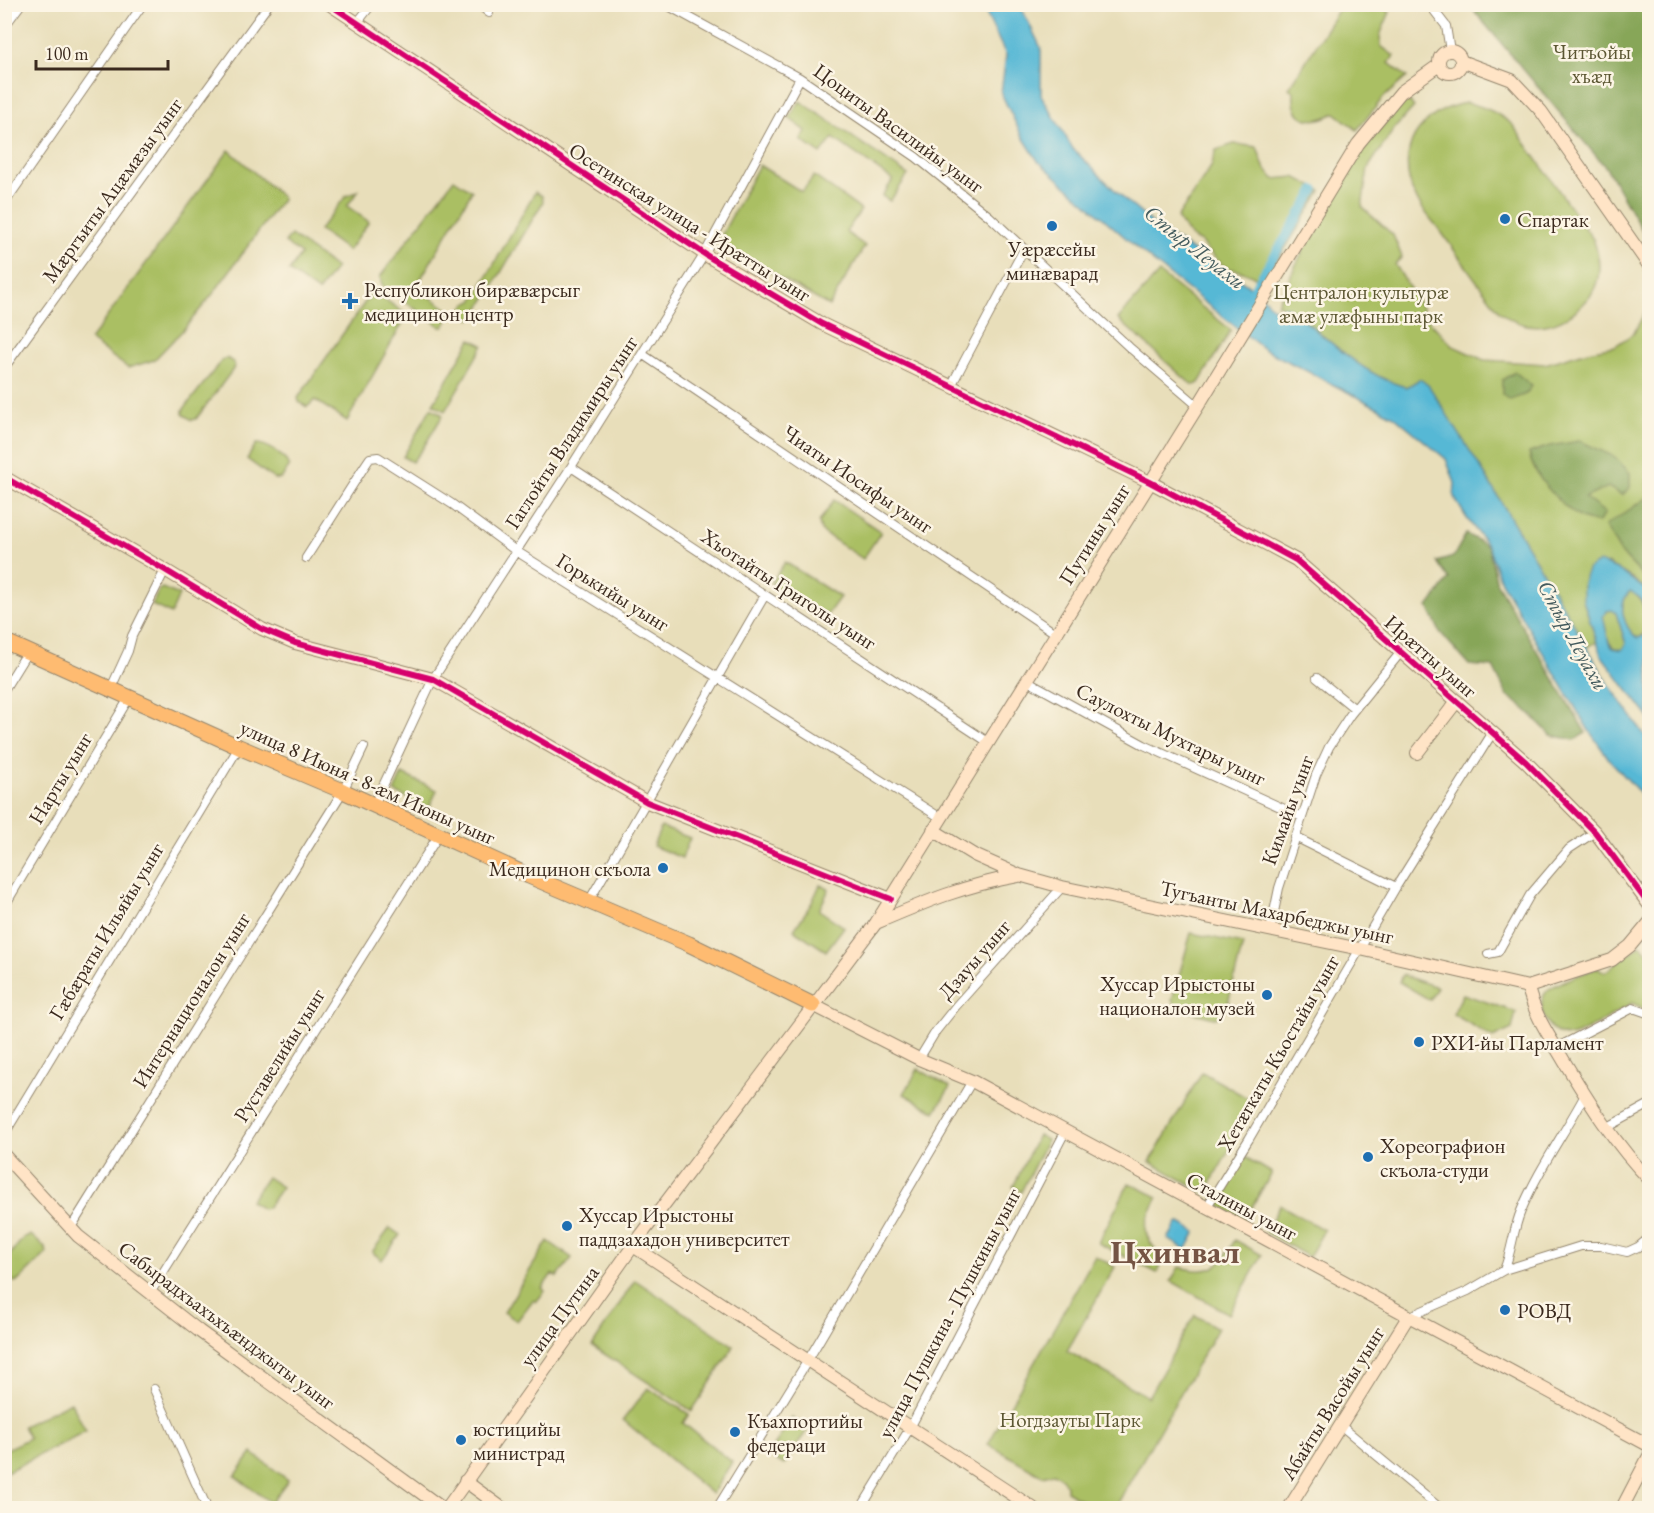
<svg xmlns="http://www.w3.org/2000/svg" width="1654" height="1513" viewBox="0 0 1654 1513" font-family="'EB Garamond',serif">
<style>
.green{fill:#aabf63;stroke:#727440;stroke-width:1.5}
.forest{fill:#87a659;stroke:#61683c;stroke-width:1.5}
.water{fill:#57b8d5;stroke:#49717a;stroke-width:1.5;fill-rule:evenodd}
.lines{fill:none;stroke-linecap:round;stroke-linejoin:round}
.canal{stroke:#57b8d5;stroke-width:9}
.street-casing{stroke:#92846c;stroke-width:10}
.secondary-casing{stroke:#92846c;stroke-width:14}
.highway-casing{stroke:#92846c;stroke-width:17}
.street{stroke:#fff;stroke-width:8}
.secondary{stroke:#ffe4c6;stroke-width:12}
.highway{stroke:#febb71;stroke-width:15}
.cycleway-casing{stroke:#fcf5e5;stroke-width:10}
.cycleway{stroke:#d6006c;stroke-width:6}
.poi-dot{fill:#1f6fb2;stroke:#fcf5e5;stroke-width:2}
.labels{text-anchor:middle;dominant-baseline:central;stroke-width:5;stroke-linejoin:round;paint-order:stroke}
.park-label{font-size:21px;fill:#5c5733;stroke:#fcf5e5}
.street-label{font-size:21px;fill:#3b2a1e;stroke:#fcf5e5}
.poi-label{font-size:21px;fill:#3b2a1e;stroke:#fcf5e5;text-anchor:start}
.water-label{font-size:22px;font-style:italic;fill:#455c5e;stroke:#fcf5e5}
.town-label{font-size:33px;font-weight:bold;fill:#755444;stroke:#fcf5e5}
</style>
<rect width="100%" height="100%" fill="#fcf5e5"/>
<filter id="ink" filterUnits="userSpaceOnUse"><feTurbulence type="fractalNoise" baseFrequency=".0167" numOctaves="2"/><feDisplacementMap in="SourceGraphic" scale="12" xChannelSelector="R" yChannelSelector="G"/><feConvolveMatrix kernelMatrix="1 2 1 2 8 2 1 2 1" color-interpolation-filters="sRGB"/></filter>
<filter id="wash" filterUnits="userSpaceOnUse"><feTurbulence type="fractalNoise" baseFrequency=".008" numOctaves="4" result="noise"/><feDisplacementMap in="SourceGraphic" scale="24" xChannelSelector="R" yChannelSelector="G"/><feGaussianBlur stdDeviation="1.35" result="paint"/><feColorMatrix in="noise" values="0 0 0 0 0 0 0 0 0 0 0 0 0 0 0 0 0 1.4 0 .05"/><feComposite in="paint" operator="in"/></filter>
<g filter="url(#wash)">
<rect width="100%" height="100%" fill="#e8deba"/>
<path class="green" d="M1342,4l37,1 11,7 -10,23 1,11 13,10 -5,7 18,14 -24,21 -26,32 -22,-17c-22,12 -44,9 -41,-21l-5,-4z
M1406,100l4,2 4,5 -20,22 -26,39 -6,39 31,28 9,22 -7,7 35,58 23,24 31,14 61,4 43,-13 27,-5 19,-13 15,-29v195l-2,-1 -26,55 28,29v10l-17,-14 -24,-14 -25,36 14,42 -10,5 -103,-174 -64,-94 -13,8c-41,-9 -83,-51 -116,-78l-14,-5c33,-70 73,-150 129,-204z
M800,101l108,74 -18,26 -8,-5 11,-16 -60,-42 -12,16 -20,-14 5,-9 -17,-13z
M1466,103c19,3 31,10 46,21l81,115c7,17 9,38 -1,54 -2,5 -8,10 -12,14 -24,22 -55,26 -80,5 -20,-26 -39,-52 -58,-79 -11,-14 -25,-29 -31,-46 -6,-19 -5,-41 8,-57 12,-15 29,-24 47,-27z
M1234,144l23,3 7,20 10,12 21,-2 26,14 -57,91 -14,-8 -25,-7 -18,-17 -6,-8 -10,-5 -14,-19 34,-51 5,-17z
M229,150l54,48 -71,97 -28,34 -30,31 -26,8 -38,-28z
M759,165l43,27 12,-16 47,34 -15,22 19,14 -36,60 -111,-64z
M454,179l18,12 -56,96 36,25 -8,15h-3l-59,-42 -2,-8z
M358,191l-11,15 22,16 -21,29 -29,-21 27,-34z
M535,192l7,4 1,6 -68,114 -4,3 -9,-3 -1,-6 5,-6 7,-3z
M291,235l45,33 -18,24 -29,-21 12,-17 -16,-11z
M1159,273l72,57 -32,53 -4,2 -4,-1 -73,-65z
M376,293l31,22 -60,106 -32,-21 -8,7 -8,-5 -1,-4 72,-103z
M471,339l12,6 -38,66 -12,-7z
M227,358l7,5v5l-38,51 -4,1 -9,-6v-4l39,-50z
M431,408l12,7 -20,33 -11,14 -9,-5z
M256,444c10,-1 31,13 33,23l-8,12h-7l-27,-20z
M834,500l47,32 -18,27 -42,-28 -2,-9z
M785,562l55,35 -16,22 -53,-36z
M162,588l17,7 -8,19 -19,-9 7,-15z
M1630,591c17,7 24,41 7,47 -13,-11 -21,-33 -7,-47z
M1612,610l4,3 10,31 -4,6c-16,1 -16,-22 -19,-34l4,-5z
M402,774l35,16 -8,18 -35,-16z
M661,827l29,11 -8,20 -29,-12z
M820,885l9,4 -10,21 25,17 -18,24 -32,-21 17,-26z
M1191,933l52,11 -16,63 -8,10 -5,1 -38,-10 -4,-8z
M1641,945l8,9 1,57 -18,-8c-16,9 -43,28 -58,32 -22,7 -42,-27 -27,-44 6,-7 40,-19 51,-23l7,4z
M1402,975l35,12 -7,13 -31,-18z
M1463,994l53,18 -4,17 -19,9 -40,-24z
M918,1069l32,18 -15,25 -31,-18z
M1202,1072l54,31 -51,90 -55,-31z
M1038,1135l9,5 -26,52 -8,-5z
M1245,1157l27,16 -28,47 -27,-16z
M267,1177l15,10 -15,21 -5,1 -12,-8z
M1129,1183l29,14c-16,31 -18,36 6,62l-7,14 -59,-30z
M1280,1205l44,25 -15,27 -44,-25z
M390,1228l10,7 -18,25 -10,-8z
M31,1235l15,14 1,4 -29,28 -4,1 -9,-7v-14l19,-24z
M1235,1240l27,15 -33,59 -58,-33 8,-14c34,9 40,0 56,-27z
M548,1241l24,17 -15,19 -5,-3 -10,14 3,3 -9,11 -3,-2 -16,21 -13,-9z
M1095,1256l20,11 -48,84 81,46 47,-82 23,13 -103,180h-19l-30,-17c1,-10 -5,-13 -13,-18l-10,3 -55,-32z
M635,1280l99,66 -42,65 -100,-65z
M648,1388l41,26 -6,9 49,39 -20,32 -89,-74z
M71,1402l15,29 -80,41 -1,-22 24,-12 -6,-12z
M792,1418l16,11 -24,36 -16,-10z
M252,1453l36,27 -17,23 -36,-27z"/>
<path class="forest" d="M1469,5h180v237l-42,-73z
M1515,372l17,14 -6,8 -16,6 -8,-6v-14z
M1580,441l35,16 15,16v15l-8,7 -14,-8 -23,11 20,15 -7,10c-6,-2 -14,-3 -19,-6 -19,-13 -46,-41 -50,-64l21,-7z
M1647,498l3,1 -1,83 -28,-29 -16,-27z
M1466,534l22,12 9,38 89,149 -12,7 -23,-5 -25,-25 -19,-15 -14,-28 -24,-2 -29,-33 -12,-25 21,-28 -12,-17 16,-5z"/>
<path class="water" d="M982,5h38l21,43v47l32,54 50,49 37,32 97,61 19,20 8,-5 7,3c33,27 75,69 116,78l13,-8 9,7 55,87 126,213 39,55v62l-40,-44 -21,-30 -87,-147 -13,-36 -22,-29 -12,-20 1,-14 -9,-24 -52,-43 -130,-67 -112,-88 -114,-100 -17,-27 -20,-41 5,-38z
M1599,562l18,7 32,23v24l-9,-18 -10,-7c-14,14 -6,36 7,47l7,-2 5,-8v90l-48,-63 -4,-13 -14,-42v-18l6,-14zM1612,610l4,3 10,31 -4,6 -9,-2 -4,-5 -6,-27 4,-5z
M1178,1222l18,10 -10,18 -18,-11z"/>
<g class="lines">
<path class="canal" d="M1248,298l67,-108"/>
</g>
</g>
<g filter="url(#ink)">
<g class="lines">
<g class="street-casing">
<path id="street" d="M478,4l11,9
M665,4l135,74 116,79 73,59 140,131 69,59
M1429,4l17,22 4,25
M357,23l15,-19
M4,27l17,-23
M4,204l139,-200
M642,354l413,279
M4,368l265,-364
M951,386l73,-137
M571,467l417,275
M306,558l58,-91 6,-9 8,-1 74,47 64,47 425,267
M1317,678l38,31
M1026,680l118,65 158,72
M111,688l17,-37 4,-15 33,-66
M4,690l24,-39
M374,805l59,-126 138,-212 133,-212 96,-177
M1295,837l101,50
M589,901l176,-306
M4,907l125,-209
M1270,931l9,-43 37,-113 13,-28 21,-32 51,-63
M1488,954l10,-2 32,-57 39,-46 26,-17
M1556,1048l77,-40 17,6
M919,1059l17,-28 20,-25 106,-119
M1608,1127l42,-23
M4,1135l235,-388
M1206,1208l43,-69 147,-252 97,-155
M70,1229l273,-438 21,-44
M1504,1270c8,-19 9,-40 17,-59 17,-41 43,-77 64,-116
M150,1293l288,-457
M1408,1317l60,-26 36,-21 77,-24h20l26,6 11,-5 12,-10
M154,1389l53,119
M1340,1425l100,83
M717,1508l91,-148 164,-279
M861,1508l49,-80 155,-296"/>
</g>
<g class="secondary-casing">
<path id="secondary" d="M329,4l380,253 113,67 328,158 146,78 230,202 69,70 55,74
M1439 62a11 11 0 1 1 22 0a11 11 0 1 1-22 0Z
M1461,61l51,19 29,31 109,156
M4,477l161,93 97,59 33,14 138,36 214,123 244,97
M1417,753l40,-52
M933,830l41,25 45,20 43,12 298,62 168,38
M876,923c49,-21 89,-38 142,-47
M1528,987c6,28 22,50 36,74 25,41 52,85 86,119
M1528,987l84,-27 18,-14 20,-24
M813,1005l106,54 53,22 678,365
M4,1155l74,81 121,95 243,177
M633,1246l400,262
M465,1481l37,27
M447,1508l186,-262 243,-323 322,-517 160,-262 43,-52 38,-27
M1289,1508l119,-191
M1622,1508l28,-54"/>
</g>
<g class="highway-casing">
<path id="highway" d="M4,641l235,106 104,44 186,85 160,68 124,61"/>
</g>
<use href="#street" class="street"/>
<use href="#secondary" class="secondary"/>
<use href="#highway" class="highway"/>
<g class="cycleway-casing">
<path id="cycleway" d="M329,4l380,253 113,67 328,158 146,78 230,202 69,70 55,74
M4,477l161,93 97,59 33,14 138,36 214,123 244,97"/>
</g>
<use href="#cycleway" class="cycleway"/>
</g>
</g>
<g class="poi-dot">
<circle cx="1505" cy="219" r="6"/>
<circle cx="1052" cy="226" r="6"/>
<path d="M347 292h6v6h6v6h-6v6h-6v-6h-6v-6h6z"/>
<circle cx="663" cy="868" r="6"/>
<circle cx="1267" cy="995" r="6"/>
<circle cx="1419" cy="1042" r="6"/>
<circle cx="1368" cy="1157" r="6"/>
<circle cx="567" cy="1226" r="6"/>
<circle cx="1505" cy="1310" r="6"/>
<circle cx="735" cy="1432" r="6"/>
<circle cx="461" cy="1440" r="6"/>
</g>
<g class="labels">
<g class="park-label">
<text x="1592" y="51">Читъойы<tspan x="1592" dy="24">хъæд</tspan></text>
<text x="1361" y="291">Централон культурæ<tspan x="1361" dy="24">æмæ улæфыны парк</tspan></text>
<text x="1070" y="1419">Ногдзауты Парк</text>
</g>
<g class="street-label">
<text transform="translate(899 128) rotate(36)">Цоциты Василийы уынг</text>
<text transform="translate(112 190) rotate(-54)">Мӕргъиты Ацӕмӕзы уынг</text>
<text transform="translate(690 222) rotate(32)">Осетинская улица - Ирæтты уынг</text>
<text transform="translate(571 432) rotate(-57)">Гаглойты Владимиры уынг</text>
<text transform="translate(858 479) rotate(34)">Чиаты Иосифы уынг</text>
<text transform="translate(1094 534) rotate(-58)">Путины уынг</text>
<text transform="translate(789 589) rotate(33)">Хъотайты Григолы уынг</text>
<text transform="translate(613 592) rotate(32)">Горькийы уынг</text>
<text transform="translate(1431 656) rotate(41)">Ирæтты уынг</text>
<text transform="translate(1171 734) rotate(26)">Саулохты Мухтары уынг</text>
<text transform="translate(60 778) rotate(-59)">Нарты уынг</text>
<text transform="translate(368 782) rotate(24)">улица 8 Июня - 8-ӕм Июны уынг</text>
<text transform="translate(1287 810) rotate(-70)">Кимайы уынг</text>
<text transform="translate(1277 912) rotate(12)">Тугъанты Махарбеджы уынг</text>
<text transform="translate(106 931) rotate(-59)">Гæбæраты Ильяйы уынг</text>
<text transform="translate(974 959) rotate(-49)">Дзауы уынг</text>
<text transform="translate(191 1000) rotate(-58)">Интернационалон уынг</text>
<text transform="translate(1278 1053) rotate(-60)">Хетæгкаты Къостайы уынг</text>
<text transform="translate(279 1055) rotate(-58)">Руставелийы уынг</text>
<text transform="translate(1242 1206) rotate(28)">Сталины уынг</text>
<text transform="translate(949 1313) rotate(-62)">улица Пушкина - Пушкины уынг</text>
<text transform="translate(559 1316) rotate(-54)">улица Путина</text>
<text transform="translate(227 1325) rotate(37)">Сабырадхъахъхъæнджыты уынг</text>
<text transform="translate(1332 1403) rotate(-58)">Абайты Васойы уынг</text>
</g>
<g class="poi-label">
<text x="1517" y="219">Спартак</text>
<text x="1052" y="248" text-anchor="middle">Уæрæсейы<tspan x="1052" dy="24">минæварад</tspan></text>
<text x="364" y="289">Республикон бирæвæрсыг<tspan x="364" dy="24">медицинон центр</tspan></text>
<text x="651" y="868" text-anchor="end">Медицинон скъола</text>
<text x="1255" y="983" text-anchor="end">Хуссар Ирыстоны<tspan x="1255" dy="24">националон музей</tspan></text>
<text x="1431" y="1042">РХИ-йы Парламент</text>
<text x="1380" y="1145">Хореографион<tspan x="1380" dy="24">скъола-студи</tspan></text>
<text x="579" y="1214">Хуссар Ирыстоны<tspan x="579" dy="24">паддзахадон университет</tspan></text>
<text x="1517" y="1310">РОВД</text>
<text x="747" y="1420">Къахпортийы<tspan x="747" dy="24">федераци</tspan></text>
<text x="473" y="1428">юстицийы<tspan x="473" dy="24">министрад</tspan></text>
</g>
<g class="water-label">
<text transform="translate(1195 247) rotate(38)">Стыр Леуахи</text>
<text transform="translate(1573 635) rotate(61)">Стыр Леуахи</text>
</g>
<g class="town-label">
<text x="1175" y="1251">Цхинвал</text>
</g>
</g>
<rect width="1654" height="1513" fill="none" stroke="#fcf5e5" stroke-width="24"/>
<path d="M36 60v9h132v-9" fill="none" stroke="#3b2a1e" stroke-width="3"/>
<text x="45" y="60" font-size="18" fill="#3b2a1e" stroke="#fcf5e5" stroke-width="4.5" paint-order="stroke">100 m</text>
</svg>
